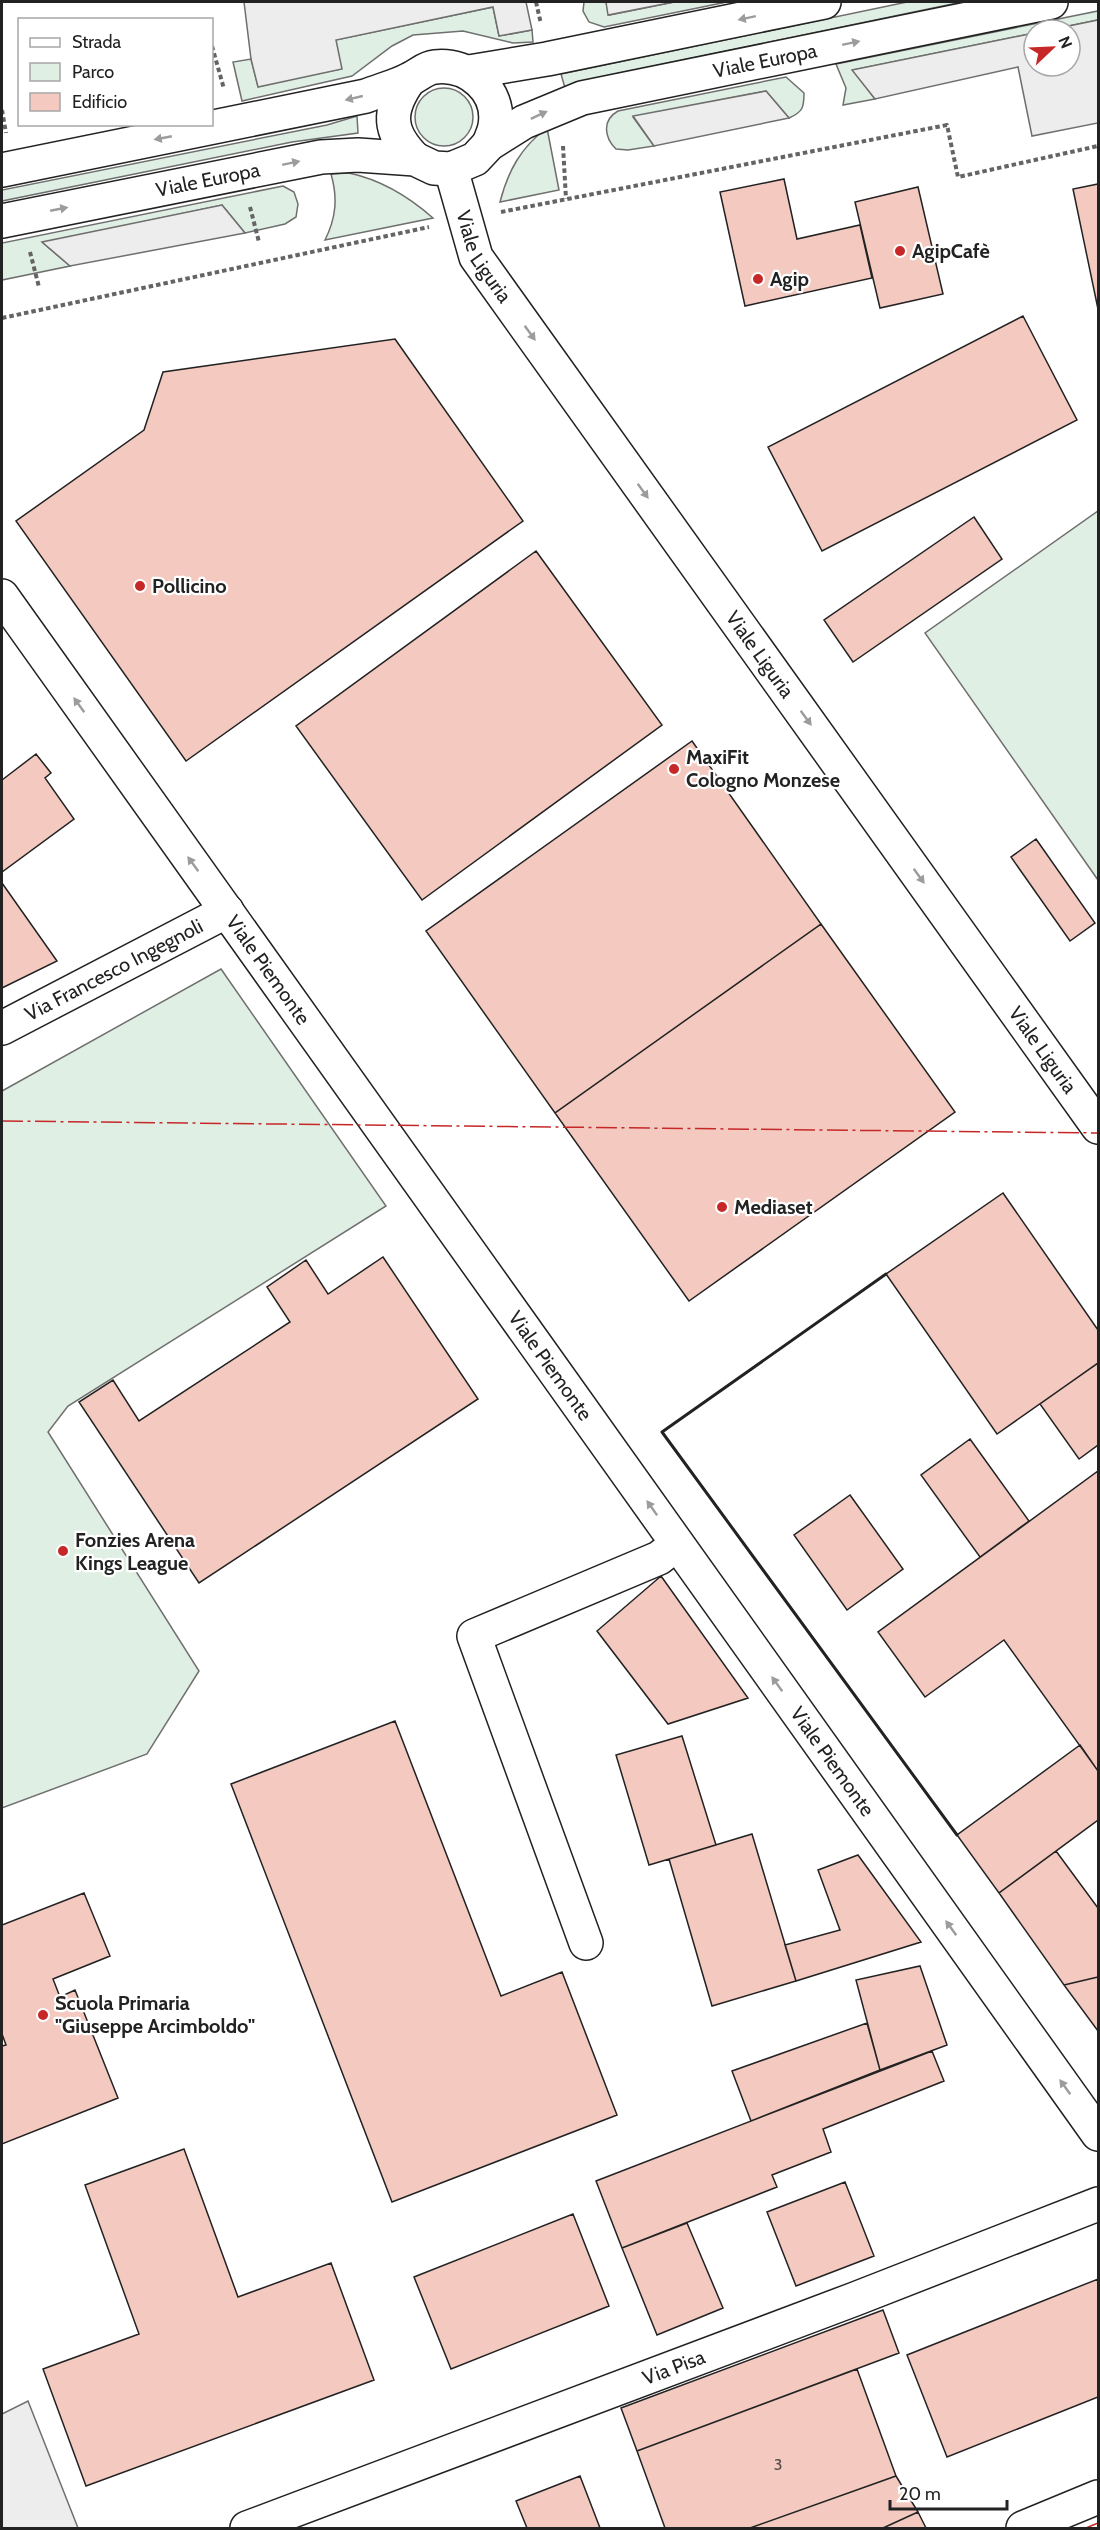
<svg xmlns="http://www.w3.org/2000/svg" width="1100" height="2530" viewBox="0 0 1100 2530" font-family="Cabin,sans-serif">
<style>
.green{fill:#e0efe3;stroke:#6f6f6f;stroke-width:1.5}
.parking{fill:#ededed;stroke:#6f6f6f;stroke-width:1.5}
.building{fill:#f3c9c0;stroke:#222;stroke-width:1.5}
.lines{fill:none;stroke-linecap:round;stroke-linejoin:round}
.minor-casing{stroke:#222;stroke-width:36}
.path{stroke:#646464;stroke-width:4;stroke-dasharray:4.5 3;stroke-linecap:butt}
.minor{stroke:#fff;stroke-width:33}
.wall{stroke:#222;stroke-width:3}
.power{stroke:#c62828;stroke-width:1.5;stroke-dasharray:21 4.5 3 4.5;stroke-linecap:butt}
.oneway{fill:#9c9c9c}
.poi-dot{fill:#c62828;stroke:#fff;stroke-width:2}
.labels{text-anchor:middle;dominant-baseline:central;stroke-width:4.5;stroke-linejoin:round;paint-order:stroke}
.number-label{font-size:16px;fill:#564c4a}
.street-label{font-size:20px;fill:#222;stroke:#fff}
.poi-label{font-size:20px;font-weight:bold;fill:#222;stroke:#fff;text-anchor:start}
</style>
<rect width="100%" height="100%" fill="#fff"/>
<path class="green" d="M584,2h22l3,13 65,-13h53l-123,25 -15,-5 -6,-11z
M907,2h55l-380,79 -17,7 -4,-14z
M493,7l6,29 33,-6 1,12 -20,1 -50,-12 -50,4 -21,11 -40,30 -110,25 -9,-39 18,-3 7,27 83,-17 -6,-29z
M1098,11v9l-49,10h-15v3l-181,37 22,29 -32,6 3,-17 -10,-24z
M786,77l18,16c0,14 -1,19 -15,25l-23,-27 -133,26 21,29 -26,4 -12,-1c-12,-12 -14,-29 2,-38z
M415 117a29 29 0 1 1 58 0a29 29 0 1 1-58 0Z
M357,116l1,17 -66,9 -290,59v-11l325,-65z
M547,128l12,62 -59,12c8,-31 21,-55 47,-74z
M349,173c33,7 59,23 84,45l-108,22c11,-22 13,-42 6,-66z
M283,186l11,6 4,12 -2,13 -11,7 -40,9 -23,-28 -179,38 27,23 -68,14v-37z
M1098,511v369l-173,-247z
M221,969l165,237 -318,200 -20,26 151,239 -52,83 -145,54v-717z"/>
<path class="parking" d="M244,2h282l6,28 -33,6 -6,-29 -157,33 6,29 -84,18 -7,-28z
M606,2h68l-66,13z
M1098,20v103l-66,13 -14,-69 -143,32 -23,-29 182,-37v33h36v-36h-21z
M766,91l23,27 -135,28 -21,-30z
M222,205l23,28 -175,33 -28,-24z
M28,2401l50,127h-76v-114z"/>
<path class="building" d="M784,179l13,60 63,-14 12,53 -127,28 -25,-114z
M1098,184v125l-25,-120z
M918,187l25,107 -63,14 -25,-106z
M1023,316l54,104 -255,131 -54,-104z
M395,339l128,182 -337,240 -170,-240 128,-91 19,-58z
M974,517l28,42 -149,103 -29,-42z
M536,551l126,174 -240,175 -126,-174z
M692,741l129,183 -266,189 -129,-182z
M36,754l15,19 -6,5 29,41 -72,53v-92z
M1036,839l59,84 -25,18 -59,-84z
M2,883l55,78 -55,27z
M821,924l134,188 -266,189 -134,-188z
M1003,1193l95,137v33l-101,71 -111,-160z
M383,1257l95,142 -279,184 -120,-181 34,-22 26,41 151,-99 -23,-35 39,-27 22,34z
M1098,1363v82l-19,14 -39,-55z
M970,1439l59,82 -49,36 -59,-82z
M1098,1471v300l-94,-131 -79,57 -47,-65z
M850,1495l53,74 -56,41 -53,-75z
M661,1576l87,122 -80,26 -71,-93z
M395,1721l106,275 61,-24 55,143 -225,87 -161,-418z
M682,1736l34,109 -67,20 -33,-110z
M1080,1745l18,26v49l-99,73 -42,-58z
M752,1834l44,147 -84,25 -43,-147z
M1056,1851l42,57v69l-34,8 -65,-92z
M858,1855l63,87 -125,39 -11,-36 55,-15 -22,-60z
M84,1893l26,63 -57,23 7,18 15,-7 43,108 -116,46v-98l4,-1 -4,-11v-109z
M920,1966l27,79 -67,25 -24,-90z
M1098,1977v54l-34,-46z
M867,2023l13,47 -129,51 -19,-50z
M932,2051l12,30 -121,48 8,23 -59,23 5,12 -155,61 -26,-67z
M184,2149l54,148 93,-34 43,117 -288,106 -43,-117 96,-35 -54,-149z
M845,2182l29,74 -78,30 -29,-74z
M573,2214l36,92 -158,63 -37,-92z
M687,2223l36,85 -66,27 -35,-87z
M1098,2279v118l-151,60 -40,-102z
M883,2310l16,43 -262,98 -16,-43z
M857,2369l39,107 -146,52h-85l-28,-77z
M580,2476l20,52h-73l-11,-27z
M896,2476l22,36 -35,16h-133z
M918,2512l8,16h-43z"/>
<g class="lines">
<g class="minor-casing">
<g id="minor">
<path d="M469,72l78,-13 277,-57"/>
<path d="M409,80c-22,31 -21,52 6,79"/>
<path id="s1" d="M451,169l25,88 622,870"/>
<path d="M2,170l364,-74c15,-6 31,-10 44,-17 9,-4 15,-11 25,-12 34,-4 66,24 60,59 -1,6 -4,12 -6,18"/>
<path id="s2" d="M2,221l319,-64 37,-2 57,4 19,9 17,1 24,-10 14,-15 35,-22 58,-24 469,-96"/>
<path id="s3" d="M2,596l1096,1538"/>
<path id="s4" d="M2,1028l225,-117"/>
<path d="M586,1943l-112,-307 185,-78 18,-14"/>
<path id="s5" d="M247,2528l608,-229 243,-95"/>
<path d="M1023,2528l75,-31"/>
</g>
</g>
<path class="path" d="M536,2l5,22
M212,46l12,43
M2,110l4,23
M563,146l3,53
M250,207l9,35
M501,212l446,-87 11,52 140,-31
M30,252l9,35
M2,318l427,-91"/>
<use href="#minor" class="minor"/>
<path class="wall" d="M886,1274l-224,158 295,403"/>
<path class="power" d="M2,1121l1096,12
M1086,2528l12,-5"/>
</g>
<defs><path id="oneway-solid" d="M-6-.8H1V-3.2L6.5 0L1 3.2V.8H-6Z" transform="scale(1.5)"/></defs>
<g class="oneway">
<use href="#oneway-solid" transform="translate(747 18) rotate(168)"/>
<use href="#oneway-solid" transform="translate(851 43) rotate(-12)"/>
<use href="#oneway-solid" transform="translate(354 98) rotate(167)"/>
<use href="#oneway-solid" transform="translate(539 115) rotate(-25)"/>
<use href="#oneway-solid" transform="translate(163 138) rotate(169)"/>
<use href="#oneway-solid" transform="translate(291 163) rotate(-12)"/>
<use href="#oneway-solid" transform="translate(59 209) rotate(-11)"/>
<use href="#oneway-solid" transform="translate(530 333) rotate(54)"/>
<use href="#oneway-solid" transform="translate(643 491) rotate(54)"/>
<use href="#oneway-solid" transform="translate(79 705) rotate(-126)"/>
<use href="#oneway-solid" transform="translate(806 718) rotate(54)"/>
<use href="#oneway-solid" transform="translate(193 864) rotate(-126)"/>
<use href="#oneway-solid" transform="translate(919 876) rotate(54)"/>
<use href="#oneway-solid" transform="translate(652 1508) rotate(-125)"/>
<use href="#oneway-solid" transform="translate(777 1684) rotate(-126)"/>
<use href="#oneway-solid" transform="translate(951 1928) rotate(-126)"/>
<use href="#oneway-solid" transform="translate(1065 2087) rotate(-126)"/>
</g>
<g class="poi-dot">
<circle cx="900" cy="251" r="6"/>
<circle cx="758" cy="279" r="6"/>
<circle cx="140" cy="586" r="6"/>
<circle cx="674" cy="769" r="6"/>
<circle cx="722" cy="1207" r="6"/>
<circle cx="63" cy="1551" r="6"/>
<circle cx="43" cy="2015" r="6"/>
</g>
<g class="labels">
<g class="number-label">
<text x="778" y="2464">3</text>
</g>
<g class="street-label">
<text stroke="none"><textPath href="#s2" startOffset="795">Viale Europa</textPath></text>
<text stroke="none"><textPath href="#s2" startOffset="210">Viale Europa</textPath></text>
<text stroke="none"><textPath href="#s1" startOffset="94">Viale Liguria</textPath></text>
<text stroke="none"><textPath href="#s1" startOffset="580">Viale Liguria</textPath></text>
<text stroke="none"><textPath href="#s3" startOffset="459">Viale Piemonte</textPath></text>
<text stroke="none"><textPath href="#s4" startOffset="126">Via Francesco Ingegnoli</textPath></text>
<text stroke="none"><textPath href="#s1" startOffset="1066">Viale Liguria</textPath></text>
<text stroke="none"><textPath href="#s3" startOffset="945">Viale Piemonte</textPath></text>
<text stroke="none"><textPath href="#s3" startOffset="1431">Viale Piemonte</textPath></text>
<text stroke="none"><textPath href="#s5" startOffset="456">Via Pisa</textPath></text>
</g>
<g class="poi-label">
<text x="912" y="251">AgipCafè</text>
<text x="770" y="279">Agip</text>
<text x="152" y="586">Pollicino</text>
<text x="686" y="757">MaxiFit<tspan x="686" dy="23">Cologno Monzese</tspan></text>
<text x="734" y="1207">Mediaset</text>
<text x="75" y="1540">Fonzies Arena<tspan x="75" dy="23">Kings League</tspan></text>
<text x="55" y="2003">Scuola Primaria<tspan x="55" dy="23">"Giuseppe Arcimboldo"</tspan></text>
</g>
</g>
<rect width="1100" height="2530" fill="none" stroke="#222222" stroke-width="6"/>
<rect x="18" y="18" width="195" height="108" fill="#ffffff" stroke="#a7a7a7" stroke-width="1.5"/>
<rect x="30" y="38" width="30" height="9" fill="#ffffff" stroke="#a7a7a7" stroke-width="1.5"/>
<text x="72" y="48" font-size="18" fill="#222222">Strada</text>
<rect x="30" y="63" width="30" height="18" fill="#e0efe3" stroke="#a7a7a7" stroke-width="1.5"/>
<text x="72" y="78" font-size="18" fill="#222222">Parco</text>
<rect x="30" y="93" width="30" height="18" fill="#f3c9c0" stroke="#a7a7a7" stroke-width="1.5"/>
<text x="72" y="108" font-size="18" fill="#222222">Edificio</text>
<g transform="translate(1052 48) rotate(67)"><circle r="28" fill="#ffffff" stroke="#a7a7a7" stroke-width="1.5"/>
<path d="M0-4.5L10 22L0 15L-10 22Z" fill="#c62828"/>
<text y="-9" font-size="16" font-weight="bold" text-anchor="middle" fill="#222222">N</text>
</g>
<path d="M890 2500v9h117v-9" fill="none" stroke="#222222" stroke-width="3"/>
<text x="899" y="2500" font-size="18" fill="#222222" stroke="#ffffff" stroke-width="4.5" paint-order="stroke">20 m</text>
</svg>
